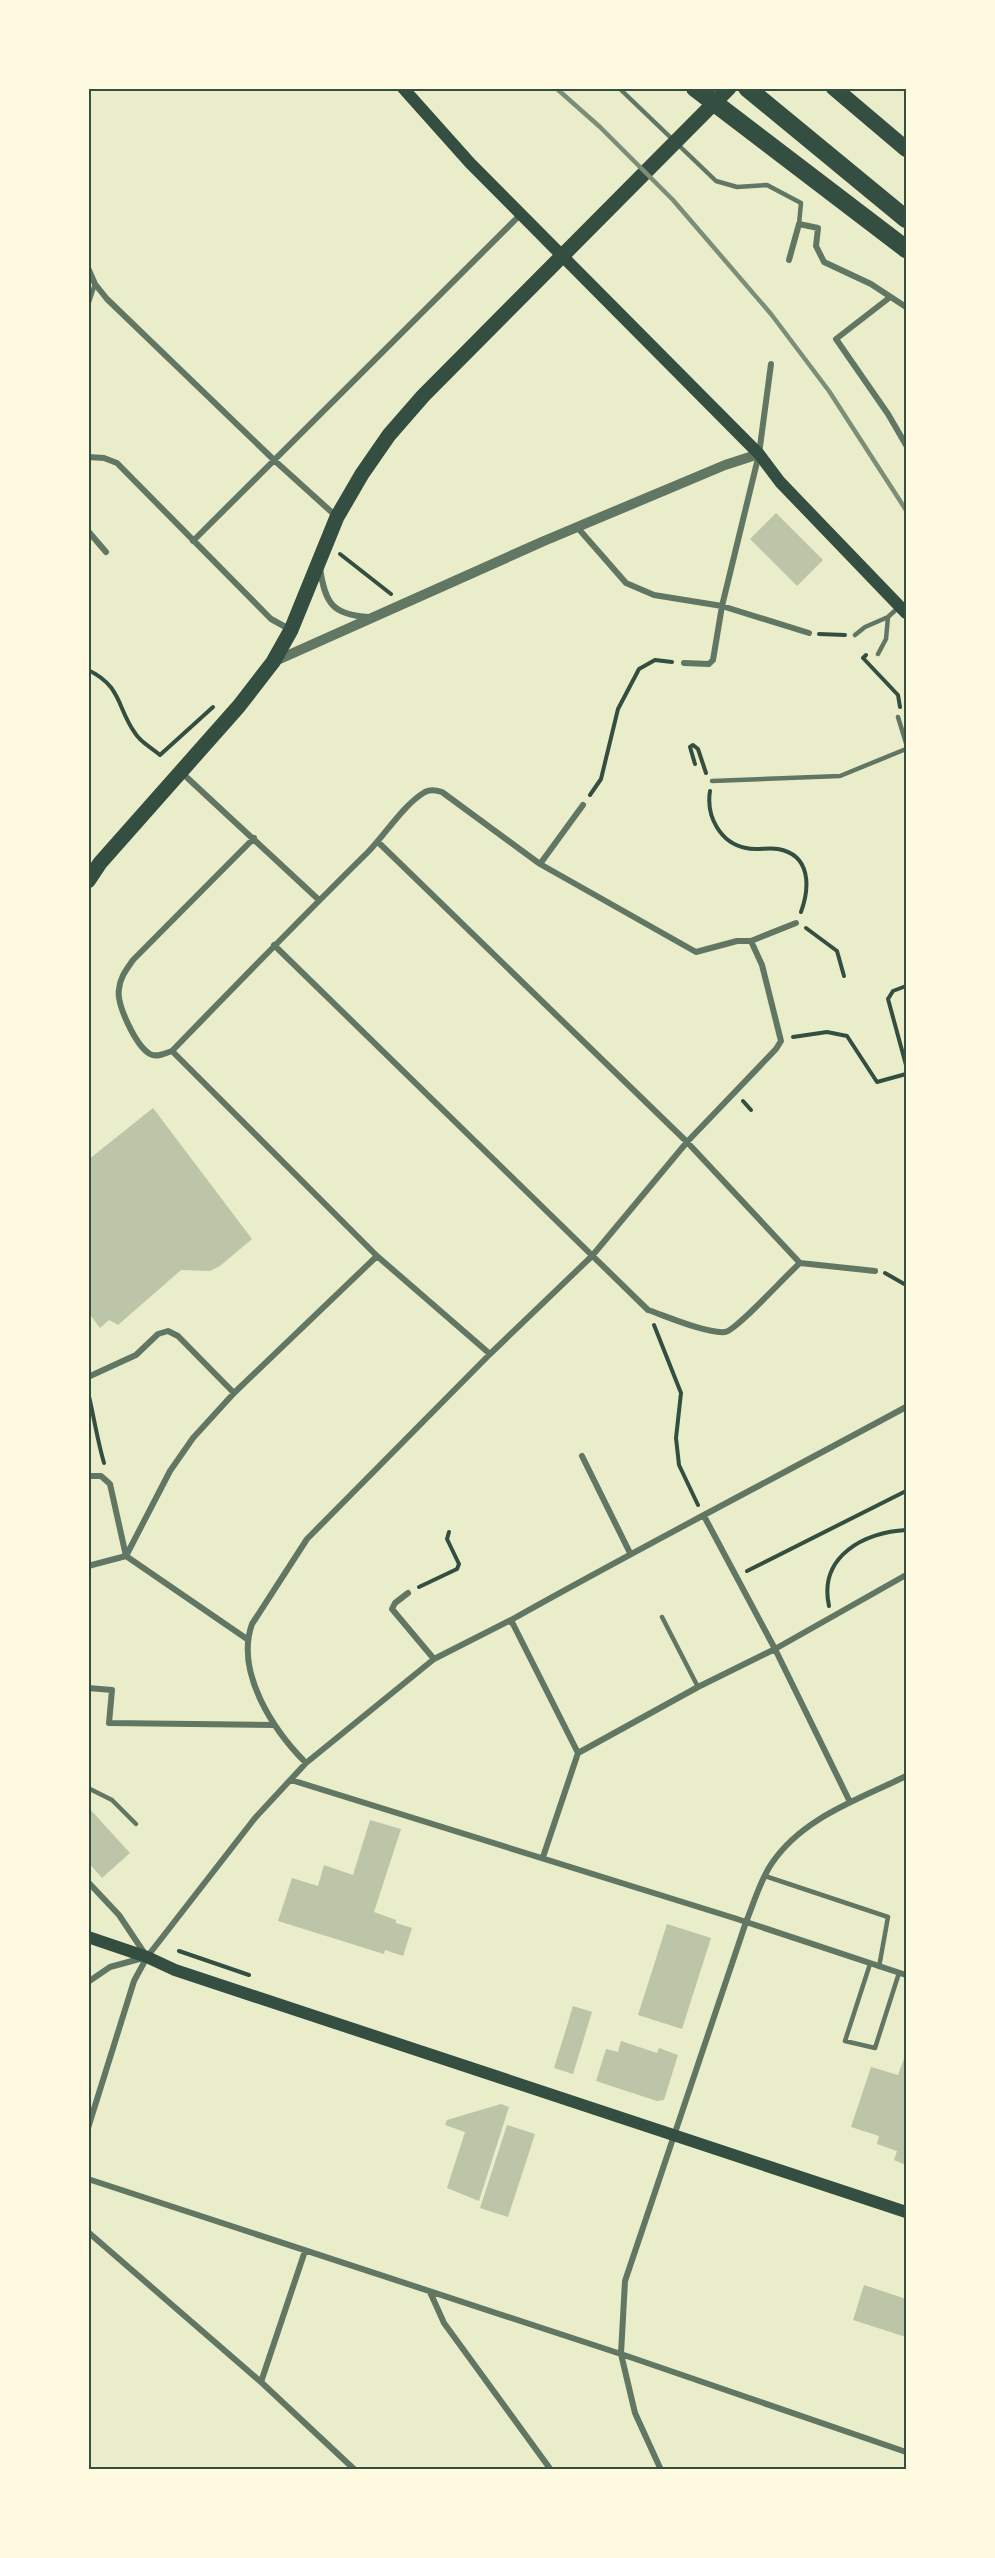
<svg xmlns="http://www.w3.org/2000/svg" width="995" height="2558" viewBox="0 0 995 2558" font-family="'Zilla Slab',serif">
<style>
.building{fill:#bcc5a7}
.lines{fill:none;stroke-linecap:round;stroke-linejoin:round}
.path{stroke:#344e41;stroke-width:4}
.service{stroke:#617663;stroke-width:4.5}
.minor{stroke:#617663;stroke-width:6}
.tertiary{stroke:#617663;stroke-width:10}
.secondary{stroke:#344e41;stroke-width:12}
.primary{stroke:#344e41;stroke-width:15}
.trunk{stroke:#344e41;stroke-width:16}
.motorway{stroke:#344e41;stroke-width:18}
.rail{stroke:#7c8e77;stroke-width:4.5}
.neatline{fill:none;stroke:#344e41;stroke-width:2}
</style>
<rect width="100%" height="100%" fill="#e9edc9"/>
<path class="building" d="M776,513l47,47 -26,26 -47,-47z
M153,1108l99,131 -32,27 -10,5 -29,-1 -63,55 -9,-5 -9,8 -12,-16v-152z
M88,1807l42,46 -28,25 -14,-16z
M370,1820l31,9 -27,83 22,8v3l16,5 -9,28 -18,-6 -1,4 -106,-33 14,-43 26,8 6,-21 29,10z
M667,1924l44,14 -29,91 -44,-14z
M573,2006l19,6 -19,62 -19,-6z
M621,2041l36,12 2,-5 19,7 -14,45 -7,1 -61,-20 10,-32 12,3z
M906,2053v112l-12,-5 3,-9 -20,-7 2,-8 -28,-9 20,-60 27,8z
M501,2104l8,3 -30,94 -32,-13 18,-56 -20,-7 2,-5z
M507,2125l28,9 -27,83 -28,-9z
M864,2285l42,14v38l-53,-17z"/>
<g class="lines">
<path class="path" d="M340,554l51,40
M819,634l26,1
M866,655l-3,3 35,37 2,12
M88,670c34,16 29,38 47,63 5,9 17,15 25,22l53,-48
M695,764l-5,-17 3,-2 5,4 8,24
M710,791c-4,25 10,52 36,57 10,3 22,-1 32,1 33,6 32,38 23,63
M590,795l11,-16 17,-70 21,-40 16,-9 17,2
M806,928l31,23 7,25
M906,986l-13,5 -5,8 18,66
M793,1037l34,-5 20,4 30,46 29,-8
M743,1101l8,9
M885,1273l21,12
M654,1325l27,68 -5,45 3,27 19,40
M88,1392c6,25 9,47 16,71
M747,1571l159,-80
M419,1587l38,-18 2,-5 -12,-25 2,-7
M829,1606c-11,-50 36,-74 77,-76
M179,1951l70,24"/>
<path class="service" d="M619,88l97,93 21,6 30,-2 34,18 -2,21
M88,305l7,-21
M855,635l10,-8 23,-10
M878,654l8,-15 2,-22 11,-10
M898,717l8,26
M712,781l128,-5 66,-27
M662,1617l36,70
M88,1788l24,12 24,24
M765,1876l123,41 -9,50
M870,1964l-25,77 30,7 24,-75"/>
<path class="minor" d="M906,88v1
M789,260l10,-36 19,4 -2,18 8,16 47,22 35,23
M88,268l7,16 12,15 167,161 63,57
M889,298l-53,41 52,75 18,31
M88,457l16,1 13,5 154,156 20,11
M577,527l49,56 28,12 68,11 37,-152 12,-90
M88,531l18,21
M193,541l328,-327
M320,568c5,35 12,47 49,49
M684,663l25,1 4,-4 9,-54 87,27
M181,772l138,128
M378,842l309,300 113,121
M540,864l43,-59
M751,941l45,-18
M274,945l374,365c18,6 59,24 77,22 11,-1 61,-57 75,-69l75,8
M172,1051c-6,2 -15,7 -22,3 -14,-8 -34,-50 -31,-65 1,-12 8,-20 14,-29l121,-122
M88,1377l48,-22 22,-21 10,-3 10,5 56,57
M582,1456l48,97
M88,1476h13l9,8 16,72 121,83
M704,1516l71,133 75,153
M88,1566l38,-10 44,-85 23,-33 41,-45 143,-137
M408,1593l-13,10 -3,6 42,50
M88,1688l24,2 -3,33 164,2
M578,1753l-67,-133c130,-73 264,-142 395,-213
M306,1763c-33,-33 -71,-91 -54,-139l55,-85 183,-185 102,-98 95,-114 89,-93 5,-8 -19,-76 -11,-24h-14l-41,11 -156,-88 -98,-72c-6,-2 -11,-3 -17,0 -21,12 -40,43 -57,60 -66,65 -131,132 -196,199l205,205 113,98
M291,1780l443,138 172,57
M543,1857l35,-104 120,-66 77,-38 131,-74
M88,1882l31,33 26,39
M88,1982l22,-15 33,-9
M88,2128l46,-147 13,-24 108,-139 51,-55 128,-104 77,-39
M88,2179l533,175 285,98
M88,2232l173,150 94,88
M430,2292l14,31 107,147
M261,2382l44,-131
M661,2470l-26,-57 -14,-59 4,-73 121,-359c8,-19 14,-42 26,-59 31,-46 88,-64 134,-87"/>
<path class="tertiary" d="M273,662l271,-121 181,-76 34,-11"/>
<path class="secondary" d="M403,88l67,75 289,291 21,28 126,131
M88,1937l59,20 28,13 731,242"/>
<path class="primary" d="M88,881l12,-18 139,-157 34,-44 18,-32 46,-113 25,-43 27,-39 34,-39 306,-308"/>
<path class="trunk" d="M834,88l72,61"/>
<path class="motorway" d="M695,88l211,161
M747,88l159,131"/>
<path class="rail" d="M556,88l44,39 73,73 98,114 58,77 77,119"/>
</g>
<rect width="995" height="2558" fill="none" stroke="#fefae0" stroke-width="180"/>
<rect x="90" y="90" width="815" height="2378" class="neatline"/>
</svg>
